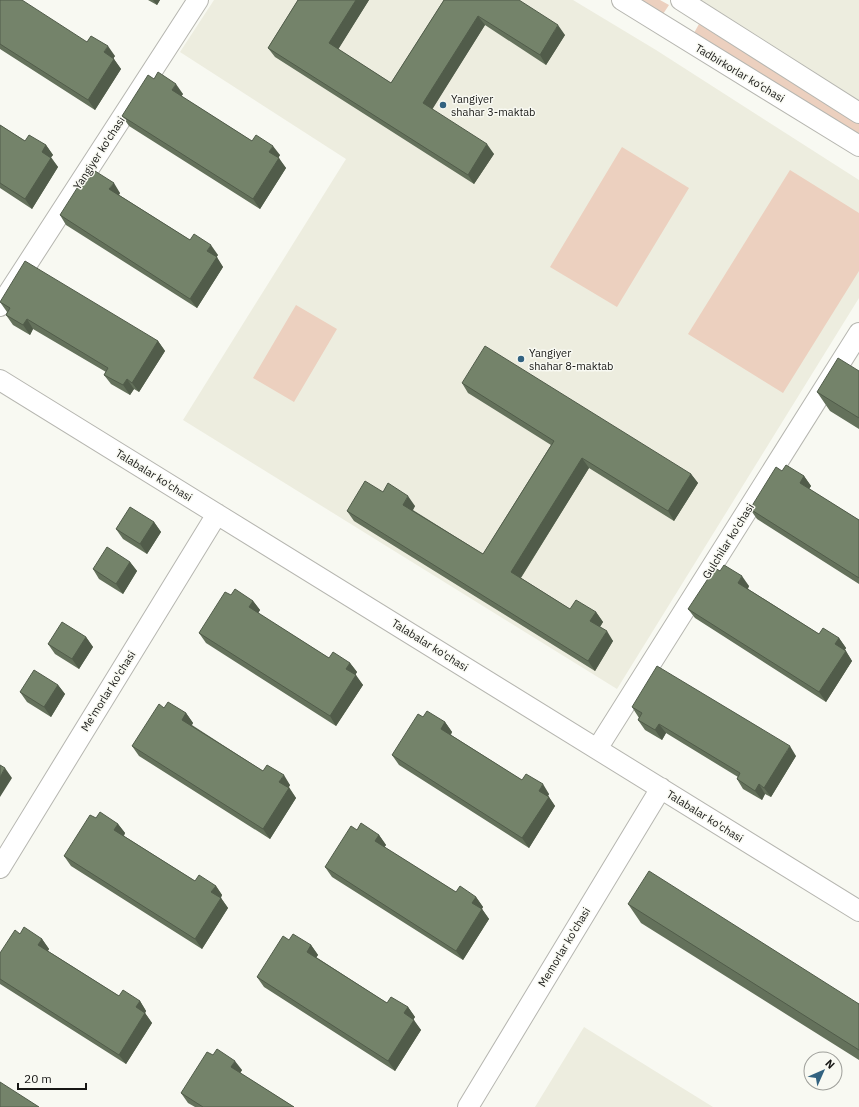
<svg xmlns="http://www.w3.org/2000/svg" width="859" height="1107" viewBox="0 0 859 1107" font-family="'IBM Plex Sans',sans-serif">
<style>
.built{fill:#ededdf}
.green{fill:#ecd0bf}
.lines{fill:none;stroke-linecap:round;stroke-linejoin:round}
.minor-casing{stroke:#b6b6b0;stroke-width:22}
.minor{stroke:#fff;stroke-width:20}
.wall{fill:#64715b}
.shaded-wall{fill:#515c4a}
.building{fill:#74836a;stroke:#515c4a}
.poi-dot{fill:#326280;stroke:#f8f9f2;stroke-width:1.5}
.labels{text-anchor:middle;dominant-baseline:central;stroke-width:3;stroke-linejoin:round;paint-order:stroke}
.street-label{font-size:11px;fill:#171715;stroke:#f8f9f2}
.poi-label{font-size:11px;fill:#171715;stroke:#f8f9f2;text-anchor:start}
</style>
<rect width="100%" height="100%" fill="#f8f9f2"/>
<path class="built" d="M214,0h359l83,50 203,130v118l-242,391 -434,-269 163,-261 -166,-107z
M699,0h160v103z
M584,1027l129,80h-178z"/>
<path class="green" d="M641,0h19l9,5 -6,9z
M699,24l160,100v12l-165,-103z
M622,147l67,41 -72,119 -67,-40z
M790,170l69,43v58l-76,122 -95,-59z
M296,305l41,24 -43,73 -41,-24z"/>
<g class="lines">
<g class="minor-casing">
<path id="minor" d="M622,0l237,146
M681,0l178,113
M0,306l198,-306
M0,380l859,531
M597,749l262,-416
M0,868l217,-354
M468,1107l193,-319"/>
</g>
<use href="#minor" class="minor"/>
</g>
<path class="wall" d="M0,0l115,56 -2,2 8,11 -26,41 -95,-61z
M148,0h12l-3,5z
M298,0h71l-31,49 53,34 53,-83 121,35 -19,30 -61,-40 -53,84 62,45 -20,30 -199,-127 -7,-9z
M154,79l29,15 -2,2 71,45 28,14 -2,3 8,10 -26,41 -131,-83 -7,-10z
M0,125l25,16 21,4 7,10 -2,2 7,10 -26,42 -32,-21z
M91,178l29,15 -1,2 71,45 28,15 -2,2 7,10 -26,41 -131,-83 -6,-10z
M0,302l158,39 7,10 -26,41 -5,-3 -4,6 -19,-11 -7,-9 2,-3 -73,-43 -3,6 -17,-10 -7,-10 1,-3z
M859,371v58l-29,-18 -13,-19z
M462,383l229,91 7,9 -24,38 -85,-53 -68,110 49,31 26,3 7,10 -3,5 13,14 -18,30 -241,-150 -7,-10 36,-19 32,14 -2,4 70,44 68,-109 -83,-52z
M782,471l22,5 7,10 -2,3 50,31v64l-102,-65 -7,-10z
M154,522l7,10 -14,22 -24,-15 -7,-10z
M130,562l7,9 -14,23 -24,-15 -6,-10z
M720,571l29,15 -1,3 71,45 20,4 7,10 -1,2 7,11 -26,41 -131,-84 -7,-9z
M231,595l22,6 7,9 -2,3 71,45 21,5 7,9 -2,3 8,10 -27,41 -130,-83 -7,-10z
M86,637l7,10 -14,22 -24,-15 -7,-10z
M58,685l7,9 -14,23 -24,-15 -7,-10z
M632,707l164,49 -25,41 -6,-3 -3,6 -19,-11 -6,-10 1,-2 -72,-44 -4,7 -17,-10 -7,-10 1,-2z
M164,708l22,5 7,10 -1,2 71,46 27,14 -1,2 7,11 -26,41 -131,-83 -7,-10z
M423,717l22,5 7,10 -1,3 71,45 27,14 -1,2 7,10 -26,42 -130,-83 -7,-10z
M96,818l22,6 7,9 -1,3 71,45 21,5 6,9 -1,3 7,10 -26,41 -131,-83 -7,-10z
M357,830l22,5 7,10 -2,2 72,45 20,5 7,10 -1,2 7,10 -26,41 -131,-83 -7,-10z
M628,904l231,100v56l-218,-137z
M20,934l22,5 7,10 -1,2 71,45 21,5 6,10 -1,2 7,10 -26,41 -126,-80v-31z
M289,940l22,5 7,10 -2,2 71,46 21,4 7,10 -2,3 8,10 -26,41 -131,-84 -7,-10z
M213,1055l29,15 -2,3 54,34h-99l-7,-4 -7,-10z"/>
<path class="shaded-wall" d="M153,0h7l-3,5z
M356,0h13l-33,53 -7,-10z
M478,16l7,9 -55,88 -7,-10z
M558,25l7,10 -19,30 -6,-10z
M108,46l7,10 -4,6 -7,-10z
M114,59l7,10 -26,41 -7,-10z
M176,84l7,10 -4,6 -7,-10z
M487,144l7,10 -20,30 -6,-9z
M46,145l7,10 -5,6 -6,-9z
M273,146l7,9 -4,7 -7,-10z
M51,158l7,9 -26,42 -7,-10z
M279,158l7,10 -26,41 -7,-10z
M114,183l6,10 -4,6 -7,-10z
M211,245l7,10 -4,6 -7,-10z
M217,257l6,10 -26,41 -7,-9z
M27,319l6,10 -3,6 -7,-10z
M158,341l7,10 -26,41 -7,-9z
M127,379l7,10 -4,6 -7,-10z
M582,458l7,10 -71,114 -7,-10z
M691,474l7,9 -24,38 -6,-10z
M804,476l7,10 -4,6 -7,-9z
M408,496l7,10 -5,9 -7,-10z
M154,522l7,10 -14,22 -7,-10z
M130,562l7,9 -14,23 -7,-10z
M742,576l7,10 -4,7 -7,-10z
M253,601l7,9 -4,7 -7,-10z
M596,612l7,10 -6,9 -7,-10z
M607,631l6,10 -18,30 -7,-10z
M86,637l7,10 -14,22 -7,-10z
M839,638l7,10 -4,6 -7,-10z
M846,651l6,10 -26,41 -7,-10z
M350,663l7,9 -4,7 -7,-10z
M356,675l7,10 -27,41 -6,-10z
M58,685l7,9 -14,23 -7,-10z
M186,713l7,10 -4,6 -7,-9z
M445,722l7,10 -4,6 -7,-9z
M659,724l7,9 -4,7 -7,-10z
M790,746l6,10 -25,41 -7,-9z
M5,768l7,10 -12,19v-20z
M284,775l6,10 -4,6 -7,-9z
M543,784l6,10 -3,6 -7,-9z
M759,784l6,10 -3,6 -7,-9z
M289,788l7,10 -26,41 -7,-10z
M549,797l6,9 -26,42 -7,-10z
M118,824l7,9 -4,7 -7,-10z
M379,835l7,10 -4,6 -7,-10z
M216,886l6,9 -4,7 -7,-10z
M476,897l7,10 -4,6 -7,-10z
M221,898l7,10 -26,41 -7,-10z
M482,909l7,10 -26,41 -7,-9z
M42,939l7,10 -4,6 -7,-10z
M311,945l7,10 -4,6 -7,-9z
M140,1001l6,10 -3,6 -7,-10z
M408,1007l7,10 -4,6 -7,-10z
M145,1013l7,10 -26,41 -7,-9z
M414,1020l7,10 -26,41 -7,-10z
M235,1061l7,9 -4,7 -7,-10z"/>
<path class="building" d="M0,0h22l65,42 4,-6 17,10 -4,6 10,7 -26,41 -88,-56z
M298,0h58l-27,43 62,40 53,-83h75l39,25 -18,30 -62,-39 -55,87 64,41 -19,31 -200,-127z
M158,72l18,12 -4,6 80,51 4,-6 17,11 -4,6 10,6 -26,41 -131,-83 26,-41 6,4z
M0,125l25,16 4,-6 17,10 -4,7 9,6 -26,41 -25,-16z
M95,171l19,12 -5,6 81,51 4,-6 17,11 -4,6 10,6 -27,42 -130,-84 26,-41 5,4z
M25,261l133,80 -26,42 -5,-4 -4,6 -19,-10 4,-7 -81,-49 -4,6 -17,-10 4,-7 -10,-6z
M485,346l206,128 -23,37 -86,-53 -71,114 59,37 6,-9 20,12 -6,9 17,10 -19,30 -241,-150 18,-30 18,11 5,-9 20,13 -5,9 80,49 71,-113 -92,-58z
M838,358l21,13v47l-42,-26z
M786,465l18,11 -4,7 59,37v58l-109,-69 26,-42 6,4z
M130,507l24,15 -14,22 -24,-15z
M107,547l23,15 -14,22 -23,-15z
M724,565l18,11 -4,7 81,51 4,-6 16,10 -4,6 11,7 -27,41 -131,-83 27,-41 5,3z
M235,589l18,12 -4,6 80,51 4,-6 17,11 -4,6 10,6 -26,41 -131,-83 26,-41 6,3z
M62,622l24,15 -14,22 -24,-15z
M657,666l133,80 -26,42 -5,-4 -4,7 -18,-12 3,-6 -81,-49 -4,6 -17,-10 4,-7 -10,-6z
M34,670l24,15 -14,22 -24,-15z
M168,702l18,11 -4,7 81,51 4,-6 17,10 -5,7 10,6 -26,41 -131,-83 27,-42 5,4z
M427,711l18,11 -4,7 81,51 4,-6 17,10 -4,7 10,6 -27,41 -130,-83 26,-41 5,3z
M0,765l5,3 -5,9z
M100,812l18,12 -4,6 81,51 4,-6 17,11 -5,6 10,6 -26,41 -131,-83 26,-41 6,3z
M361,823l18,12 -4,6 81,51 4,-6 16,11 -4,6 10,6 -26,42 -131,-84 26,-41 6,4z
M649,871l210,133v46l-231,-146z
M24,927l18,12 -4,6 81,51 4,-6 17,11 -4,6 9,6 -26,42 -119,-76v-26l15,-23 5,4z
M293,934l18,11 -4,7 80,51 4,-6 17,10 -4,6 10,7 -26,41 -131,-84 26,-41 6,4z
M217,1049l18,12 -4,6 63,40h-91l-22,-14 26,-41 6,3z
M0,1082l39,25h-39z"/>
<g class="poi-dot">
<circle cx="443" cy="105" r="4"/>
<circle cx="521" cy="359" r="4"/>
</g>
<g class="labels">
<g class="street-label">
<text transform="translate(740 73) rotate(31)">Tadbirkorlar ko‘chasi</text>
<text transform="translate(99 153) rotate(-57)">Yangiyer ko'chasi</text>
<text transform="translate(154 475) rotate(32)">Talabalar ko'chasi</text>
<text transform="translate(728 541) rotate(-58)">Gulchilar ko'chasi</text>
<text transform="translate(430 645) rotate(32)">Talabalar ko'chasi</text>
<text transform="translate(108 691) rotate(-58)">Me'morlar ko'chasi</text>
<text transform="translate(705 816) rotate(32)">Talabalar ko'chasi</text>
<text transform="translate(564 947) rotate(-59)">Memorlar ko'chasi</text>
</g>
<g class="poi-label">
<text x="451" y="99">Yangiyer<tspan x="451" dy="13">shahar 3-maktab</tspan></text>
<text x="529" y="353">Yangiyer<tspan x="529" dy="13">shahar 8-maktab</tspan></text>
</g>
</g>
<g transform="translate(823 1071) rotate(45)"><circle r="19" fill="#f8f9f2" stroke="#9e9f9a"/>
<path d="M0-3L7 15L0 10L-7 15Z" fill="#326280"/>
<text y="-6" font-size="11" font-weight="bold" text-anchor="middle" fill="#171715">N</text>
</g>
<path d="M18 1083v6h68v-6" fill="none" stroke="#171715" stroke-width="2"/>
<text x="24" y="1083" font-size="12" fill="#171715" stroke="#f8f9f2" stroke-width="3" paint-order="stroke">20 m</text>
</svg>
